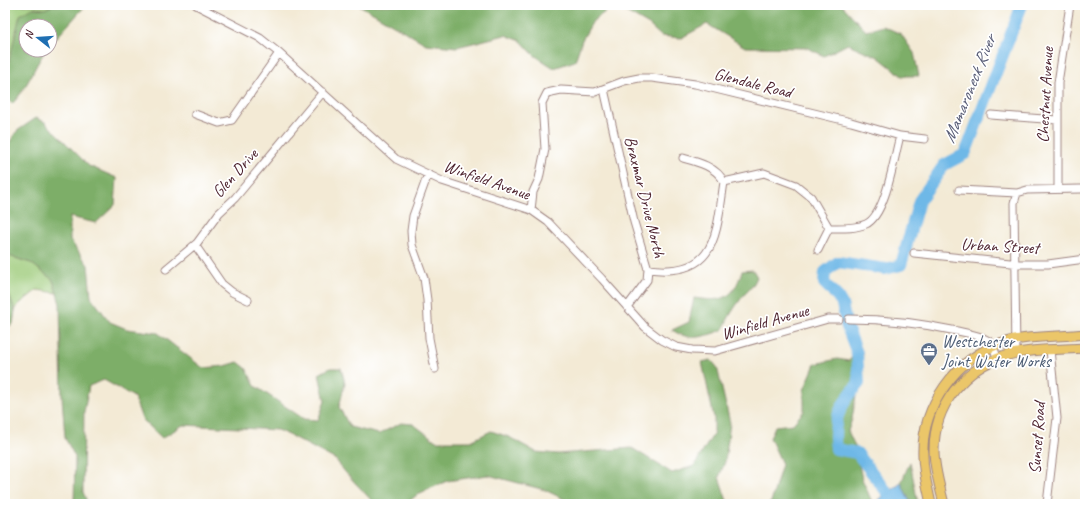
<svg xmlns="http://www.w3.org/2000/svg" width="1090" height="509" viewBox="0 0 1090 509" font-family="Caveat,sans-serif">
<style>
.green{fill:#9cca78;stroke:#737452}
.forest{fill:#7dae68;stroke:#64664a}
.water{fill:#6eb8e7;stroke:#5c6c89}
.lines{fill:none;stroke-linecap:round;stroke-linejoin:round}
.river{stroke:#6eb8e7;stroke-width:12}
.minor-casing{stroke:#9e8480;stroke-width:9}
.major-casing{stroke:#9e8480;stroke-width:11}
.minor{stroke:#fff;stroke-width:7}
.major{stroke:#ebc669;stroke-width:9}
.labels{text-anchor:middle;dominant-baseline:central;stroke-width:3.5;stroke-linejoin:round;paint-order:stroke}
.street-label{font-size:17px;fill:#4a1f2b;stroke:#fff}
.service-label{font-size:17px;fill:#4e5e75;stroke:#fff;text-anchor:start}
.water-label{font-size:18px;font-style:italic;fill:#585c76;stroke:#fff}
</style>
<rect width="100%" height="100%" fill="#fff"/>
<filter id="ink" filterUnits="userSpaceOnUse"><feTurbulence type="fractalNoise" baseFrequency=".025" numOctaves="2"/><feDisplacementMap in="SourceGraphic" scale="8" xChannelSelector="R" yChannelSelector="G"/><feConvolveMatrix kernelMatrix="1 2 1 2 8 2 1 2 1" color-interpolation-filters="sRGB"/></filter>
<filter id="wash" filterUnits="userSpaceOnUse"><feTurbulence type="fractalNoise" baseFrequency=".012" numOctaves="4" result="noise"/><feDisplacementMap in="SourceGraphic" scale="16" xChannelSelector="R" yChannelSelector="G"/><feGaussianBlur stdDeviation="0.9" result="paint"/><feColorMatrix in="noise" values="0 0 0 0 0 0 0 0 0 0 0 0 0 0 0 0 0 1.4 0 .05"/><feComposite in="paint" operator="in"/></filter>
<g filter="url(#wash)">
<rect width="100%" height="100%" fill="#f3ead5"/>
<path class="green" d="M11,5h42l-8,4 -12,-1 -24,57 -4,13v-61z
M9,256l22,7 22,17 4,13 -20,-3 -19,15 -3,6 -10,-29v-21z"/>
<path class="forest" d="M53,5h33l-36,40v-19h-24v24h20c-13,18 -18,38 -34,54l-7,-8v-18l15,-63 13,-7 12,1z
M359,5h255l-21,16 -11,19 -7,21 -21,7 -20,-13 -13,-14 -16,-6 -48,12 -31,-3z
M614,5h228l24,26 17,-5 18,8 13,19 5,23h-17l-24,-19 -30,-13 -24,12 -16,-8 -63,-1 -38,-23 -26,14 -20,-2 -12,-11z
M36,118l9,4 44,44 28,12 -2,27 -19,18 -26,-6v23l18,25 3,32 19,25 17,7 31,4 45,35 22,-2 13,-4 8,6 9,18 49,33 14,1 7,-19 -6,-27 11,-6h11l4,15 -6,24 11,20 29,7 22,-11 12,1 23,17h35l20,-10 18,6 27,15 22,2 74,-6 40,25 22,-7 20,-33v-15l-12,-56 9,-2 6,7 13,56 -5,39 -6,15 8,24 4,3h-157l-29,-14 -57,-15 -41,6 -29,13 -12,10h-31l-30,-32 -9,-12 -47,-25 -12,-5 -94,-5 -21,13 -20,-19 -8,-22 -30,-17 -15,6 -5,26 -1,80 5,12h-14l1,-47 -10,-19 -3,-41 -2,-93 -7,-24 -22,-17 -22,-7 -4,5v-112l12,-18z
M753,270l4,7c-3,8 -7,12 -13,18 -8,10 -16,22 -21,35 -20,7 -32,12 -51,0l17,-8 5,-24c29,4 39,2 48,-27z
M5,282l10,29 -2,13 -8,4z
M860,346l3,8 -11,65 -4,12 7,15 7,33 11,25h3h-108l3,-2 11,-38 -12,-26 5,-12 18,-2 11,-13v-21l11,-26 22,-5 12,2z
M910,462l8,42h-7l-10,-21z"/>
<path class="water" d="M901,483l10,21h-38z"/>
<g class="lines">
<path class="river" d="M896,504l-39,-51 -21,-4c-4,-29 4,-44 23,-66l-2,-30 -11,-29 -4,-20 -4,-7 -14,-14 1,-11 13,-10 47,7 16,-4 18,-64 25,-36 21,-11 57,-149"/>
</g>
</g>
<g filter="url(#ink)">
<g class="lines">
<g class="minor-casing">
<path id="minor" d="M196,5l64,33 19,15 117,106 46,22 89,29 17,12 54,57 43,48 17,13 14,7 16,3 23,1 113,-32h11
M604,89l30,133 14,47 -1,11 -20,27
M195,114l24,9 13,-3 47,-67
M991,115l66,5
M683,158c15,4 34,9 41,24
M428,174l-15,42 -2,15 1,14 12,33 3,22 2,38 6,31
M1058,188v-105l12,-78
M959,190l58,3 10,-3 54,-1
M531,210l2,-18 6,-13 6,-30 -3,-46 5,-10 14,-3 34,2 29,-11 15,-3h13l43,6 156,38 49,14 25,3
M195,245l27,39 10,8 16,8
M818,250l11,-22
M914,253l106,11h28l37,-5
M166,269l31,-26 22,-30 16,-15 88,-106
M648,269c69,9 68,-34 76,-87l40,-9 32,12 15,12 18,31c12,0 26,1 37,-4 20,-9 28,-67 34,-88
M849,319c38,0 71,4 108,12 10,2 23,4 32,10 5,4 6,11 8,17
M1016,353l-2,-150 3,-10
M1047,504l10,-86 -7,-68"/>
</g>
<g class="major-casing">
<path id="major" d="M931,504c-3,-15 -8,-32 -8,-48 -2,-49 33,-99 80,-113 26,-8 56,-6 82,-9
M944,504c-4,-17 -10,-36 -10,-54 0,-22 7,-42 20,-59 36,-45 79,-40 131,-43"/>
</g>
<use href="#minor" class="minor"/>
<use href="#major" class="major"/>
</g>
</g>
<defs>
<g id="office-pin" transform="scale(0.9)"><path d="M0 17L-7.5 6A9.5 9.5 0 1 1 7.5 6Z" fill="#5c6f8a" stroke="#fff"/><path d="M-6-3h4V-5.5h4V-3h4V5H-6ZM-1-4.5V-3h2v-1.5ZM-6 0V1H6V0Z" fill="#fff"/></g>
</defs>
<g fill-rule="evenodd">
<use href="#office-pin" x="929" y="351"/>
</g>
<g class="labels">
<g class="street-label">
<text transform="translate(753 83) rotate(14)">Glendale Road</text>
<text transform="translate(1045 95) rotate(-87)">Chestnut Avenue</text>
<text transform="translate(235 173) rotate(-48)">Glen Drive</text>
<text transform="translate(487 180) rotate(19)">Winfield Avenue</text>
<text transform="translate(645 197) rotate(76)">Braxmar Drive North</text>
<text transform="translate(1000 246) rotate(3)">Urban Street</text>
<text transform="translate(765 322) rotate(-16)">Winfield Avenue</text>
<text transform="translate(1037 438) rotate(-86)">Sunset Road</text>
</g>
<g class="service-label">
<text x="942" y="341">Westchester<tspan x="942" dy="20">Joint Water Works</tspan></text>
</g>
<g class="water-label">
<text transform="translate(969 89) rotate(-68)">Mamaroneck River</text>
</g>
</g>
<rect width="1090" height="509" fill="none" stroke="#fff" stroke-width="20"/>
<g transform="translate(38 38) rotate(287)"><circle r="19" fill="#ffffff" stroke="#b7a5aa"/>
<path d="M0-3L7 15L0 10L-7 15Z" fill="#1f6fb2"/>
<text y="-6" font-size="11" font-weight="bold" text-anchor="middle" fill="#4a1f2b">N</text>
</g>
</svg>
